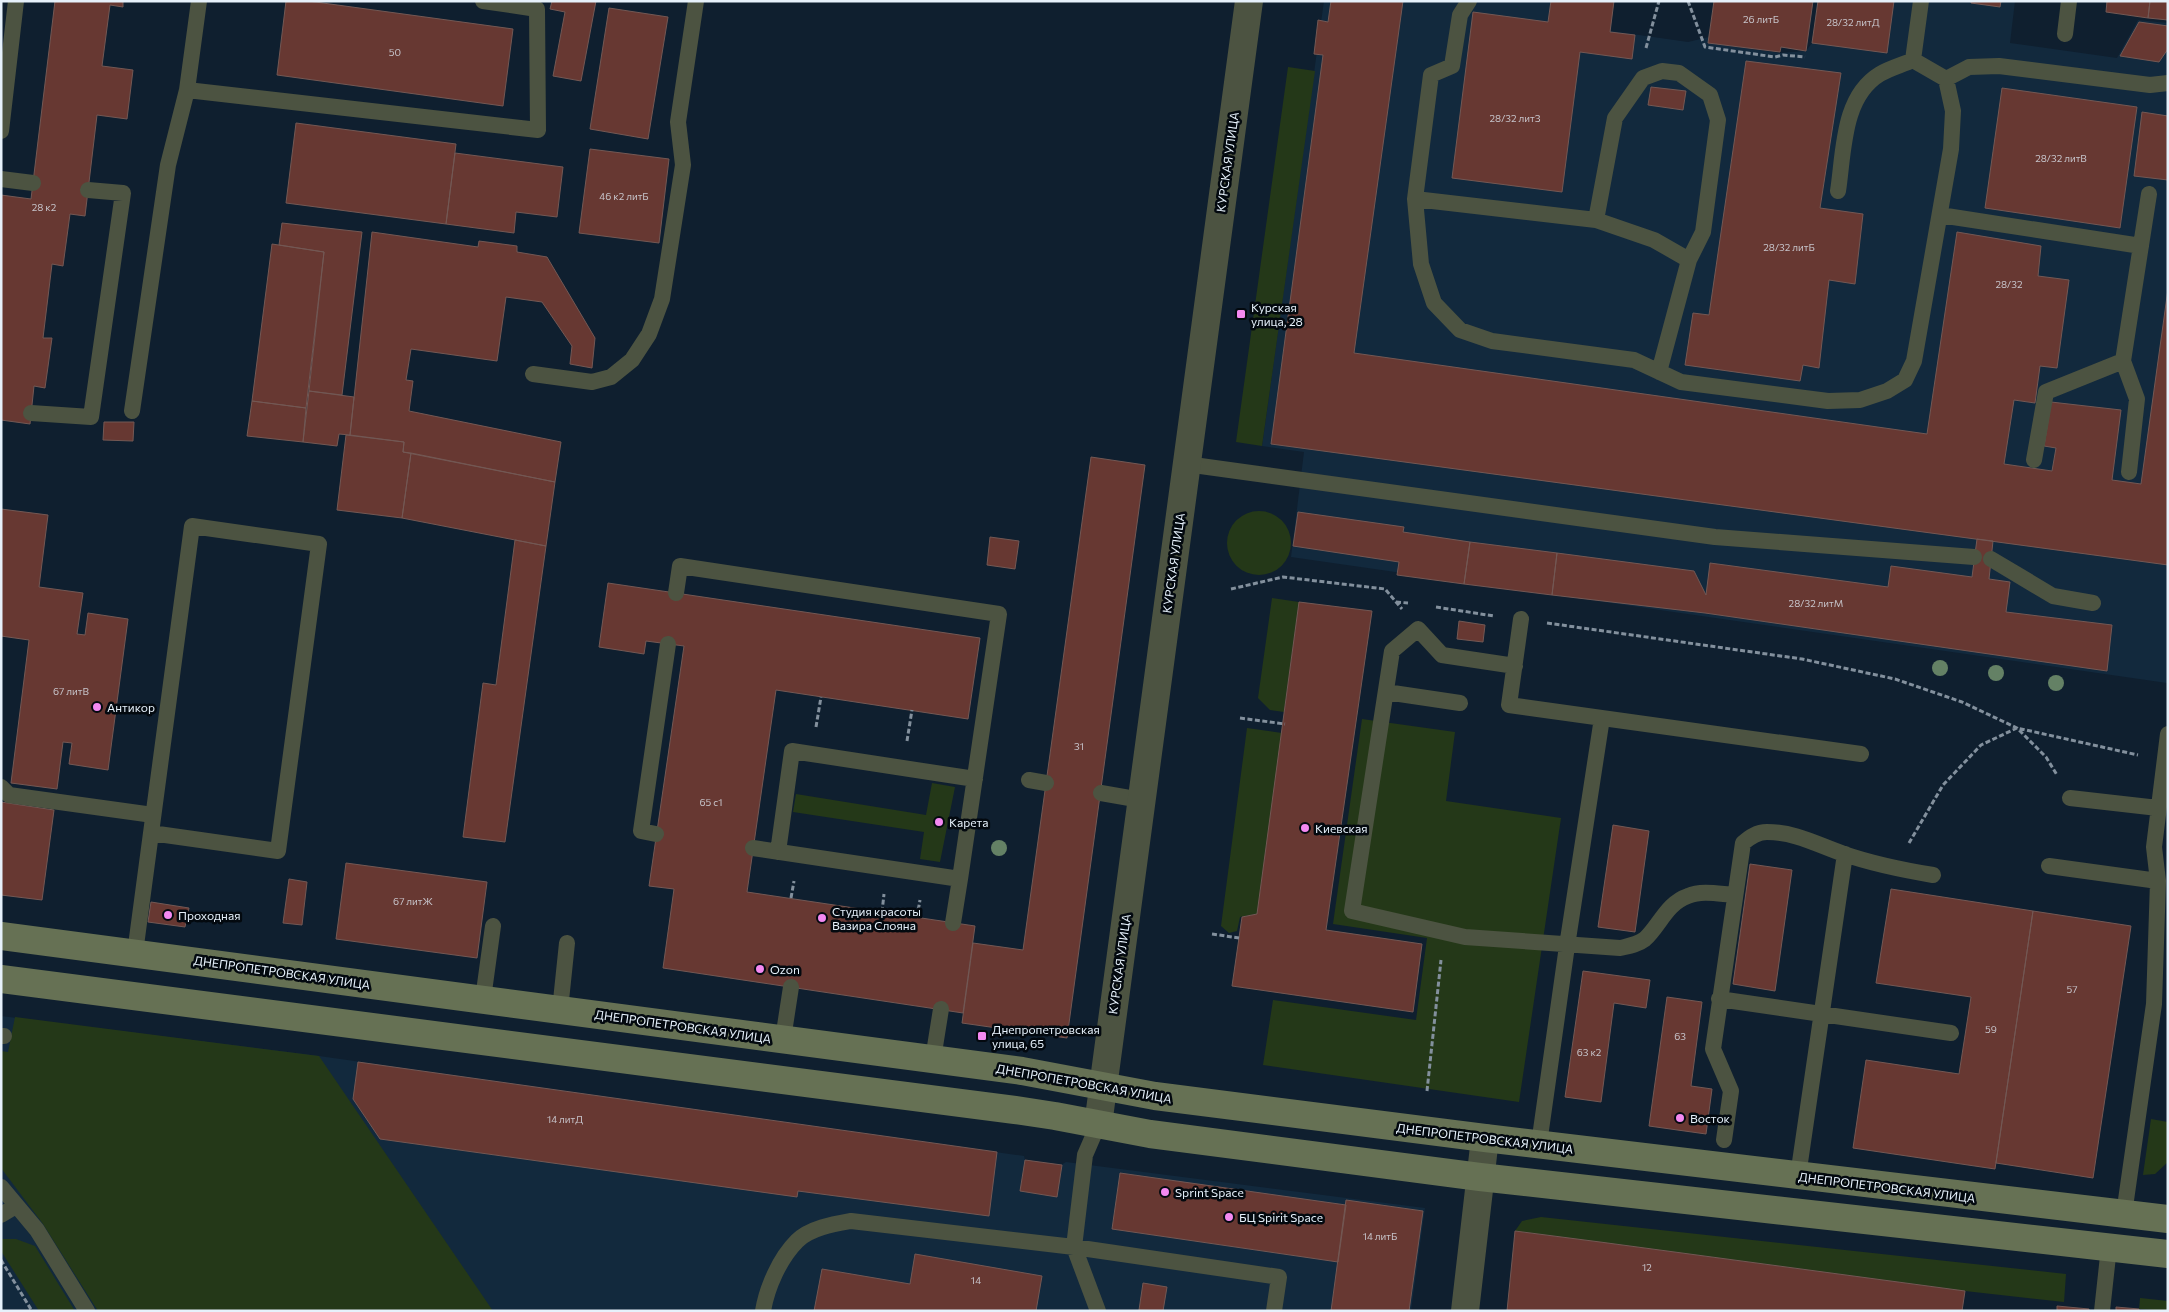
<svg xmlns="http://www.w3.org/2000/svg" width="2169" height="1312" viewBox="0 0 2169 1312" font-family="Commissioner,sans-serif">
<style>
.built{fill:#12293d}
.green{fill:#243818}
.building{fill:#673832;stroke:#735854}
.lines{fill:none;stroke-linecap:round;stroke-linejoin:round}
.path{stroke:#83909d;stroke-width:3;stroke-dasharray:5 2.5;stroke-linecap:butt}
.service{stroke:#4c5341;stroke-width:16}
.minor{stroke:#4c5341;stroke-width:28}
.tertiary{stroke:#4c5341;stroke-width:28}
.secondary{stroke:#667154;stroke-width:28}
.tree{fill:#648165}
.poi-dot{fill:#f489f1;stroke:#03090f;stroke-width:2}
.labels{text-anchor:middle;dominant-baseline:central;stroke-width:5;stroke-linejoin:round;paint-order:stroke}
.number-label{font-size:10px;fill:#c6c3c9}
.street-label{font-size:12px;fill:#e6f1fb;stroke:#03090f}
.poi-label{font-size:12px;fill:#e6f1fb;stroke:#03090f;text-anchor:start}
</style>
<rect width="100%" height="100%" fill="#0f1f2f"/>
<path class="built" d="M1324,1h290l-3,30 77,11 21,-5 1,6 70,10 26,-2 6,-8 5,-42h198l-5,42 107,15 21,-38 30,3 -1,660 -876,-126 13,-105 -42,-6z
M1,1016l318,40 705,100 1,4 36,5 5,-3 359,46 -14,103h-1410z"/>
<path class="green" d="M1288,67l27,4 -53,375 -26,-4z
M1227 543a32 32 0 1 1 64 0a32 32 0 1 1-64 0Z
M1272,598l27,4 -15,110 -14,-2 -12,-12z
M1362,719l93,13 -9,69 115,17 -42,284 -256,-37 10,-65 143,20 11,-82 -94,-14z
M1247,728l35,5 -25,181 -17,3 -3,14 -8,2 -8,-7z
M932,783l23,4 -15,75 -20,-3 4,-27 -131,-20 3,-18 130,21z
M15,1017l304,39 174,255h-395l-55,-87 -42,-56v-117l7,1z
M2151,1119l17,3v40l-13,12 -12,1z
M1541,1217l525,57 -2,28 -99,-11 -450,-60 7,-10z
M1,1239h15l19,7 40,65h-36l-38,-60z
M2140,1298l28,3v10l-29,-2z"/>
<path class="building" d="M55,1h68v6l-13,-2 -8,61 31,4 -6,49 -30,-4 -12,101 -15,-2 -7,52 -11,-2 -9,74h9l-7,50 -11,-2 -4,38 -29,-4v-225l30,4z
M286,1h22l205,28 -10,77 -226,-31z
M552,1h44l-15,80 -28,-5 12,-64 -15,-3z
M1331,1h72l-49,352 573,81 30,-202 84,14 -3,30 31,4 -12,88 -17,-2 -5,37 -21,-3 -10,64 48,7 4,-23 -12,-2 7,-44 70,8 -9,70 29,4 27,-195v276l-897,-121 52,-389 -9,-1 4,-34 10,2z
M1551,1h63l-4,31 25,3 -3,24 -52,-7 -18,140 -110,-14 21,-166 75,10z
M1714,1h99l-7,50 -25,-4 -1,5 -72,-9z
M1818,1h76l-7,52 -75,-10z
M1971,1h30l-1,6 -29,-4z
M2107,1h43l-2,17 -42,-6z
M2150,1h18v19l-20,-2z
M609,8l59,9 -20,122 -58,-10z
M2139,22l29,4v23l-9,13 -39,-6z
M1746,61l95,12 -21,135 43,6 -8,70 -26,-4 -10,88 -16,-3 -3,16 -115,-16 8,-52 16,2z
M1651,87l35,4 -3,19 -35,-5z
M2002,88l135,19 -17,121 -135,-20z
M2142,112l26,4v64l-34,-4z
M296,123l160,21 -10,80 -160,-21z
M590,149l79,10 -10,84 -80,-10z
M455,153l108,14 -6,50 -41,-5 -2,21 -68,-9z
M282,223l80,9 -20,163 -33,-4 15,-139 -45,-7z
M372,232l106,15 1,-6 38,5v6l30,5 48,81 -3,30 -22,-4 2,-18 -30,-44 -36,-5 -9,64 -86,-12 -5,31 7,1 -4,30 152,31 -6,40 -152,-30 1,-10 -54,-7z
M272,244l52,8 -18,156 -54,-7z
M309,391l45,6 -4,38 -11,-1 -2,12 -34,-4z
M252,401l54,7 -3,34 -56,-6z
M104,422h30l-1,19 -30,-1z
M346,435l58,7 -1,10 8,1 -9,65 -65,-8z
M411,453l144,29 -9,64 -144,-28z
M1091,457l54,8 -78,573 -105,-15 11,-80 50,7z
M1,509l47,6 -9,72 44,6 -6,41 8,1 3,-22 40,6 -20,151 -39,-6 3,-21 -9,-1 -6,47 -46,-6 18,-143 -28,-4z
M1298,512l106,15 -1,5 67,10 -6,42 -67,-9 2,-13 -106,-16z
M990,537l29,4 -4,28 -28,-4z
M1977,539l16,2 -4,38 21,3 -4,30 106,13 -5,46 -402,-58 -153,-18 5,-42 137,18 12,24 4,-32 178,24 3,-21 81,11z
M515,540l31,6 -41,296 -42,-5 20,-154 13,2z
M1470,542l87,11 -5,42 -88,-11z
M608,583l372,55 -12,81 -192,-29 -29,202 228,34 -12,87 -300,-45 11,-79 -25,-3 35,-240 -38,-5 -2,13 -45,-7z
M1299,602l73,9 -46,319 96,14 -9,68 -181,-26 10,-69 15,-3z
M1459,621l26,4 -2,17 -26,-3z
M1,802l53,8 -12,90 -41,-5z
M1613,825l36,6 -14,101 -37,-5z
M346,863l141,19 -10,76 -141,-19z
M1750,864l42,6 -17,121 -42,-7z
M289,879l18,3 -5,43 -19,-2z
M1891,889l142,22 -38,258 -142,-21 13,-88 93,14 12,-77 -95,-14z
M151,902l38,6 -4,19 -37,-5z
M2033,911l98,15 -38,252 -97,-15z
M1583,971l67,9 -4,28 -32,-5 -13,99 -36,-5z
M1667,997l35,5 -11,84 21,3 -6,45 -57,-8z
M358,1062l639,90 -8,64 -191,-25 -1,6 -417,-58 -27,-40z
M1025,1160l37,5 -5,32 -37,-6z
M1120,1173l226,32 -8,57 -226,-33z
M1346,1200l77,11 -14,100h-78z
M1515,1231l85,11 365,49 -3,20h-455z
M915,1254l127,22 -6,35h-222l8,-42 88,15z
M1143,1283l24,4 -4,24 -24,-1z
M2057,1306l32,3v2h-32z
M2116,1307l23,2v2h-23z"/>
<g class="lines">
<path class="path" d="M1688,1l17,46 70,10 8,-2 22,2
M1646,48l13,-47
M1231,589l52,-12 102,12 17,20
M1396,602l12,1
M1436,607l58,9
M1547,623l255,36 93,20 67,23 55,26 29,29 11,18
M1240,718l45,6
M816,727l5,-30
M907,741l5,-31
M1909,843l34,-58 38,-40 36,-17 121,27
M791,898l3,-17
M882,912l2,-18
M917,917l3,-17
M1212,934l27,4
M1427,1091l14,-131
M1,1260l31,51"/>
<path class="service" d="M1469,1l-9,14 -8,51 -21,9 -16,124 6,65 13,39 26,27 32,11 142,19 47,22 147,19 32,-1 27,-9 18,-11 9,-19 37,-212 2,-38 -7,-32 -33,-19 8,-59
M2065,34l4,-33
M1946,79l23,-12 30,-1 151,19 18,-2
M187,90l351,40 -1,-121 -54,-8
M1,131l15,-130
M1,179l32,4
M1838,191c6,-39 4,-94 42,-117 10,-6 22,-9 33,-14
M1415,199l181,21 58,20 35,20
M1940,215l201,31
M1596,220l19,-102 28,-40 19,-7 17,2 31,22 8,25 -15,112 -14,28 -30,112
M533,374l59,8 19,-5 21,-17 17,-26 13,-35 21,-134 -5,-43 18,-121
M132,411l36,-246 19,-75 12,-89
M31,413l60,4 32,-224 -35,-3
M2034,460l12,-68 77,-31
M1186,464l529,73 259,20
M2129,472l8,-73 -14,-38 26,-167
M1991,559l62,37 40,7
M676,593l4,-27 319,48 -39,265 -207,-31
M1521,619l-12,86 352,49
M1515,666l-73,-11 -24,-26 -26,22 -40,260 113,26 155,11c9,-2 17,-3 25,-9 15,-14 22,-36 43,-43 14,-6 31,-2 46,-1
M1386,692l74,11
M1029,780l17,3
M1,787l8,8 144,20
M1101,793l40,7
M2070,798l88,10
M656,834l-15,-3 27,-187
M778,852l14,-101 183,28
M2049,866l109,15
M953,923l7,-44
M135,953l57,-427 127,18 -41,307 -127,-18
M483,999l10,-73
M1719,999l232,34
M560,1010l7,-67
M1,1036h3
M783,1039l8,-52
M933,1059l8,-50
M1724,1140l7,-49 -18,-42 30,-206c7,-6 14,-11 24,-11 28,0 51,13 77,22 29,10 59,16 89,21
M1539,1144l28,-198 35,-228
M1798,1176l47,-322
M1,1187l36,43 50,81
M2124,1214l30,-210 4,-123 -4,-34 14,-113
M1,1215l15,-9
M763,1311c4,-24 17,-53 34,-70 13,-13 37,-17 54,-20l223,26 205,30 -5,34
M1098,1311l-24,-64 11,-92 13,-30
M2102,1311l7,-64"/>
<path class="minor" d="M1098,1125l151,-1124"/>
<path class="tertiary" d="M1465,1311l20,-173"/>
<path class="secondary" d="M1,936l1021,135 133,25 330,42 683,81
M1,979l1014,131 40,6 95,18 330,43 688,77"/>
</g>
<g class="tree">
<circle cx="1940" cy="668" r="8"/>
<circle cx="1996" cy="673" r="8"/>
<circle cx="2056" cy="683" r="8"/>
<circle cx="999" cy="848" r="8"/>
</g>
<g class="poi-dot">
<rect x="1236" y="309" width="10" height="10" rx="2.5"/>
<circle cx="97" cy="707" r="5"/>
<circle cx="939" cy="822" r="5"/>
<circle cx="1305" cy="828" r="5"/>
<circle cx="168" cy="915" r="5"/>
<circle cx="822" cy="918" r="5"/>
<circle cx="760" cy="969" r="5"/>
<rect x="977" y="1031" width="10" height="10" rx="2.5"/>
<circle cx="1680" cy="1118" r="5"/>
<circle cx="1165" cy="1192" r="5"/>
<circle cx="1229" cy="1217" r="5"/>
</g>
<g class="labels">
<g class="number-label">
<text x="1761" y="19">26 литБ</text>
<text x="1853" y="22">28/32 литД</text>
<text x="395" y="52">50</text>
<text x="1515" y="118">28/32 литЗ</text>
<text x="2061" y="158">28/32 литВ</text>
<text x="624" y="196">46 к2 литБ</text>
<text x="44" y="207">28 к2</text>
<text x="1789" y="247">28/32 литБ</text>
<text x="2009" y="284">28/32</text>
<text x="1816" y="603">28/32 литМ</text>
<text x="71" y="691">67 литВ</text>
<text x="1079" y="746">31</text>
<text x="711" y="802">65 с1</text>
<text x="413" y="901">67 литЖ</text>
<text x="2072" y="989">57</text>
<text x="1991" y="1029">59</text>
<text x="1680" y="1036">63</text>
<text x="1589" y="1052">63 к2</text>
<text x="565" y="1119">14 литД</text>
<text x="1380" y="1236">14 литБ</text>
<text x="1647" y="1267">12</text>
<text x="976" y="1280">14</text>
</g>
<g class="street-label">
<text transform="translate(1227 162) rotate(-82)">КУРСКАЯ УЛИЦА</text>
<text transform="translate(1173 563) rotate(-82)">КУРСКАЯ УЛИЦА</text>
<text transform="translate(1119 964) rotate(-82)">КУРСКАЯ УЛИЦА</text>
<text transform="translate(282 972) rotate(8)">ДНЕПРОПЕТРОВСКАЯ УЛИЦА</text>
<text transform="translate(683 1026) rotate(8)">ДНЕПРОПЕТРОВСКАЯ УЛИЦА</text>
<text transform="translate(1084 1083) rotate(10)">ДНЕПРОПЕТРОВСКАЯ УЛИЦА</text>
<text transform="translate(1485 1138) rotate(7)">ДНЕПРОПЕТРОВСКАЯ УЛИЦА</text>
<text transform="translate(1887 1187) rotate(7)">ДНЕПРОПЕТРОВСКАЯ УЛИЦА</text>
</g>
<g class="poi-label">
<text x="1251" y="307">Курская<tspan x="1251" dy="14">улица, 28</tspan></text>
<text x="107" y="707">Антикор</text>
<text x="949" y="822">Карета</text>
<text x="1315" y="828">Киевская</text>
<text x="832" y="911">Студия красоты<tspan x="832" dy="14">Вазира Слояна</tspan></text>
<text x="178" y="915">Проходная</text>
<text x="770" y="969">Ozon</text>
<text x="992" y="1029">Днепропетровская<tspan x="992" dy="14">улица, 65</tspan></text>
<text x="1690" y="1118">Восток</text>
<text x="1175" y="1192">Sprint Space</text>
<text x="1239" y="1217">БЦ Spirit Space</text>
</g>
</g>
<rect width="2169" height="1312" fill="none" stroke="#e6f1fb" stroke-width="5"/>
</svg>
